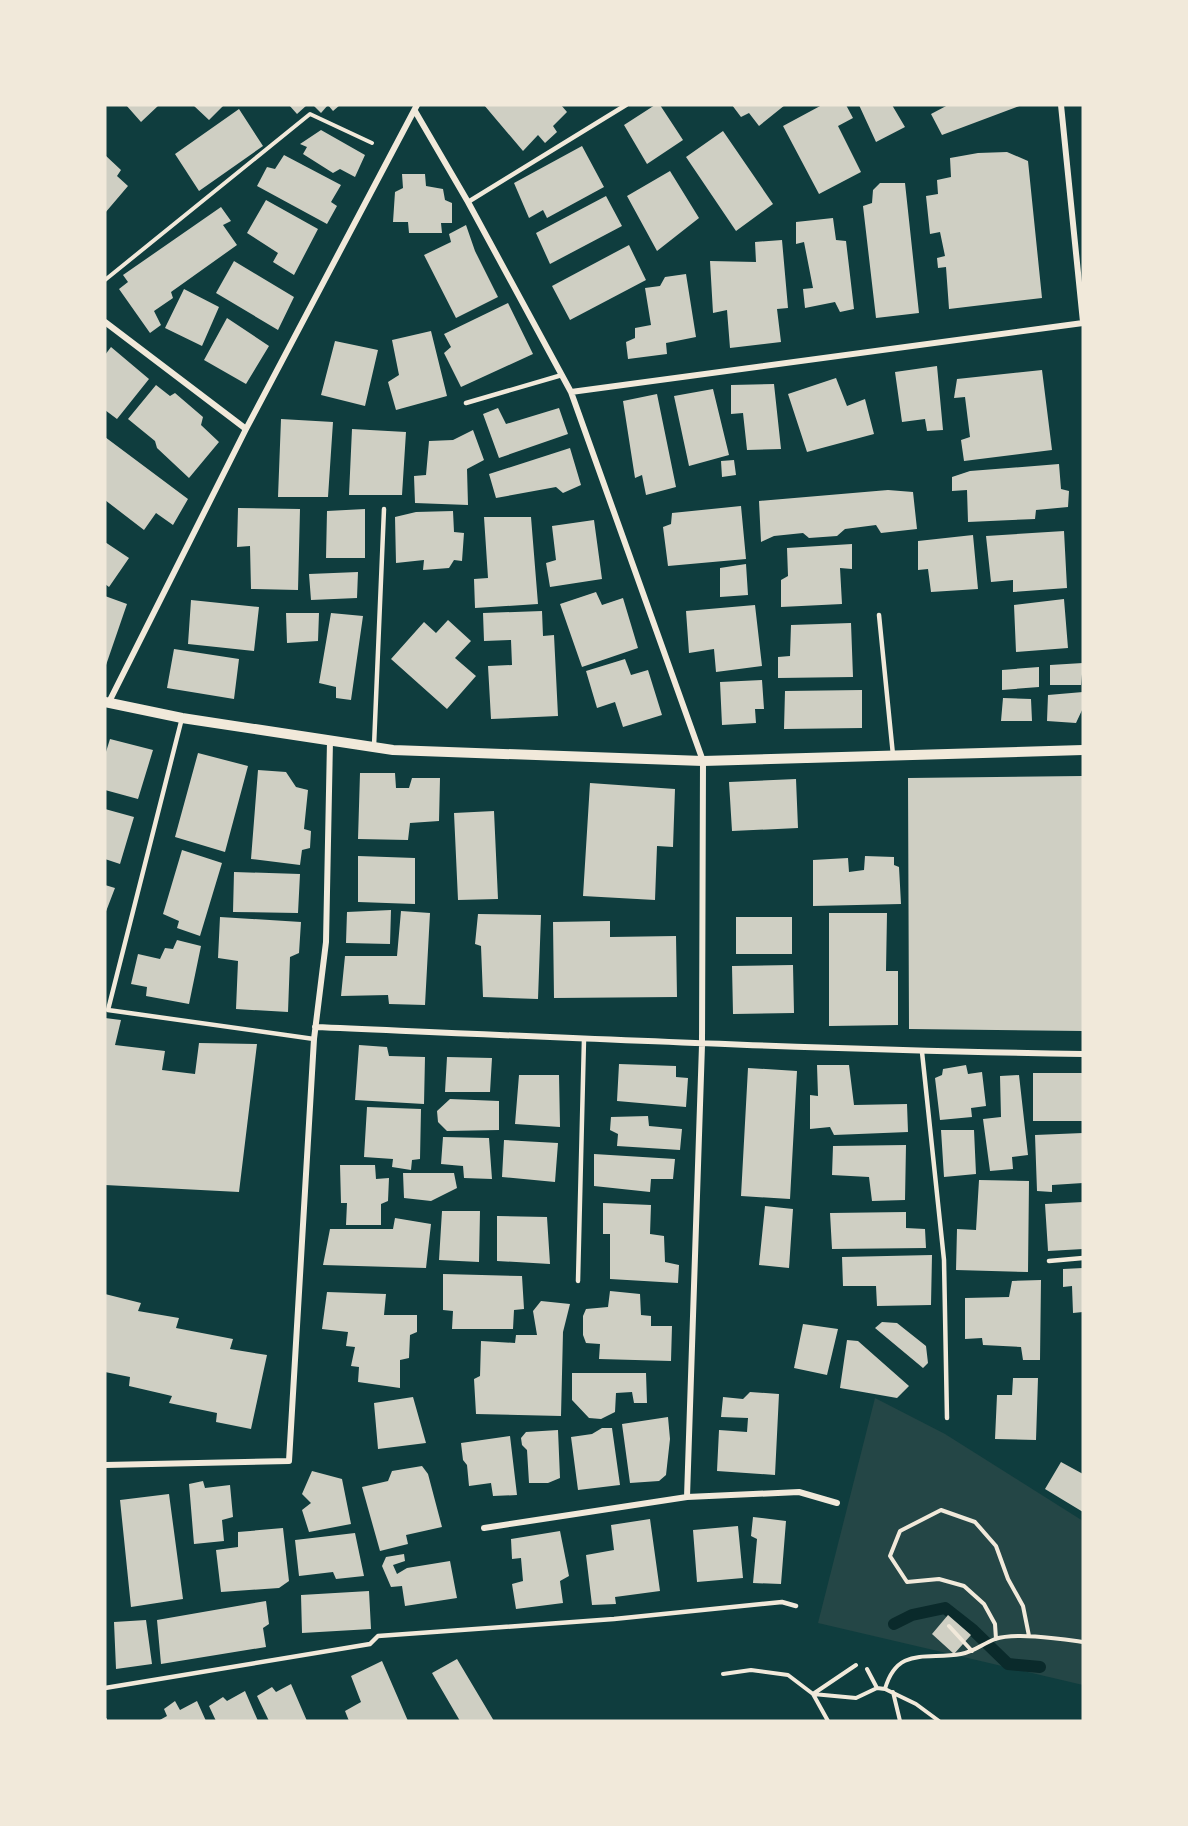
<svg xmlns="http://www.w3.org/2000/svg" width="1188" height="1826" viewBox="0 0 1188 1826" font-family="'Titillium Web',sans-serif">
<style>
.green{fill:#244646}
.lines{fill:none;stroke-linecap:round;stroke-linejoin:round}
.stream{stroke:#0a2a2b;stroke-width:12}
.building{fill:#cfcfc3}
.path{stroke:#f1e9da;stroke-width:4}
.service{stroke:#f1e9da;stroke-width:4.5}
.minor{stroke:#f1e9da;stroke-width:6}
.tertiary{stroke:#f1e9da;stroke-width:10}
</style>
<rect width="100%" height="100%" fill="#0f3d3e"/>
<path class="green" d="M875,1398l70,36 138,87v164l-265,-62z"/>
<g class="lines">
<path class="stream" d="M894,1624l18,-9 33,-7 28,22 35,34 32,3"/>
</g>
<path class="building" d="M126,105h33l-18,17z
M193,105h31l-15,15z
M289,105h18l-10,9z
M313,105h27l-7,6 -5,-6 -7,8z
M484,105h77l6,7 -14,14 4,6 -12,11 -7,-8 -15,16z
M655,105h5l23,35 -36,24 -23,-39z
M732,105h53l-26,21 -10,-13 -8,4z
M822,105h24l7,13 -15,8 23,46 -42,22 -36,-68z
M859,105h33l13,22 -29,15z
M948,105h74l-80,30 -11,-21z
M239,109l24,37 -64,45 -24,-37z
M321,130l44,25 -10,22 -15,-8 -7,4 -30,-19 4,-7 -7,-3z
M723,131l50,73 -37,27 -50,-74z
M582,146l22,41 -57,31 -4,-8 -14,8 -15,-35z
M1007,152l21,9 14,137 -93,11 -3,-42 -8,1 -1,-10 8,-2 -5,-24 -10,2 -4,-38 12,-2 -1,-14 14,-3 -1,-19 28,-5z
M105,155l16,15 -4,6 11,10 -23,27z
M284,155l57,30 -10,17 6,4 -10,18 -70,-38 10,-19 8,2z
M670,171l29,47 -42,33 -30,-55z
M402,174h23l1,12 17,3 2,11 7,3v20h-11l1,10h-33l-1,-11h-15l2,-30 8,-4z
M880,183h25l14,130 -43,5 -13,-112 9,-3 1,-13z
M606,196l16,30 -72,38 -14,-31z
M266,200l52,29 -24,46 -21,-13 5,-9 -31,-20z
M221,207l10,14 -8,4 14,20 -66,47 2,6 -19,13 7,14 -11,8 -31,-44 9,-7 -5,-7z
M833,218l3,22 10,1 8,68 -14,3 -5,-10 -30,6 -2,-19 10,-1 -9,-46 -8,2v-22z
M466,225l9,26 23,46 -42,21 -32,-63 27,-13 -2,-8z
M782,240l6,68 -11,1 4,33 -51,6 -3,-38 -14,3 -3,-52 46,1 -1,-20z
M629,245l17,35 -76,40 -18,-34z
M234,261l60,36 -16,33 -62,-37z
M686,274l10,63 -30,6 1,11 -39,5 -2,-17 9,-4v-10l16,-3 -6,-37 15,-2 5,-9z
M184,289l35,18 -17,39 -37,-18z
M508,303l25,51 -72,33 -17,-34 7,-6 -7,-13z
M227,318l42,28 -23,38 -42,-24z
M431,331l16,65 -51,14 -8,-28 11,-7 -7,-35z
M335,341l43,9 -13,56 -44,-11z
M111,347l38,32 -32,40 -12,-9v-55z
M937,366l6,64 -16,1 -2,-12 -23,3 -7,-50z
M1042,370l10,80 -88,11 -3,-21 9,-3 -5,-40 -11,1 3,-19z
M836,378l11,28 18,-7 9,35 -67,18 -19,-58z
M774,384l7,65 -34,1 -4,-37 -12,1v-29z
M156,385l14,11 5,-3 28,24 -2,8 18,17 -30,36 -32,-30 -2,-7 -27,-22z
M713,389l16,66 -40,11 -15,-70z
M657,394l19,93 -30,8 -4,-20 -7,3 -12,-77z
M498,408l8,16 53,-16 9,26 -69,24 -16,-44z
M281,419l52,3 -5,75h-50z
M352,429l54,3 -4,63h-53z
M473,430l11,30 -17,9 1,36 -53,-2 -1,-27 12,-1 3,-34 24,-1z
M105,437l83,62 -15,26 -17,-12 -12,17 -39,-30z
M570,448l11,37 -18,8 -7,-6 -60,11 -7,-24z
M734,460l2,15 -14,2 -1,-16z
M1059,464l2,25 8,2 -1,16 -32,3 -1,9 -67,3 -1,-32 -15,1v-14l18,-6z
M888,490l25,2 4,37 -36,4 -5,-8 -31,4 -8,7 -28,2 -6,-5 -29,3 -13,6 -2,-41z
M741,506l5,53 -78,7 -5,-39 8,-3 1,-11z
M238,508l62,1 -2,81 -47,-1 -1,-43 -13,1z
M365,509v49h-39l1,-47z
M453,511l1,21 10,1 -2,28 -8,-1 -5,8 -26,2 1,-10 -28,3 -1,-46 21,-5z
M484,517h47l7,87 -63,4 -1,-29 14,-1z
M594,520l8,59 -52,8 -4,-24 10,-3 -4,-34z
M1064,531l3,57 -54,4v-12l-22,2 -5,-46z
M973,535l5,54 -47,3 -3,-23 -10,1v-29z
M105,542l24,16 -20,29 -4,-3z
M852,544v25l-12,-1 2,36 -61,3v-27l7,-4 -1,-28z
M746,564l2,31 -28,2v-29z
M358,572l-1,26 -46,2 -2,-26z
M596,592l6,13 21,-7 15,50 -56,19 -22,-63z
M105,596l22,8 -22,64z
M1064,599l4,49 -52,4 -2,-47z
M191,600l68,7 -5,44 -66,-7z
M755,605l7,61 -46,6 -2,-23 -25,4 -3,-42z
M542,611l1,25 11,-1 4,81 -67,3 -3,-53 24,-1 -1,-25 -27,1 -1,-28z
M286,613h33l-1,28 -31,2z
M331,613l32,3 -12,84 -15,-2v-11l-17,-4z
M448,620l23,21 -16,17 21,18 -29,33 -56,-50 33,-37 12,11z
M851,623l2,54 -75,1v-21l12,-1 1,-31z
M174,649l65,10 -5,40 -67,-11z
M625,659l6,16 17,-5 14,45 -39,12 -8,-25 -18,6 -11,-37z
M1083,663l-2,22h-31v-20z
M1039,667v20l-37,3v-20z
M762,680l2,29h-9l1,14 -34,2 -2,-43z
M862,690v38l-78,1 1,-38z
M1083,692v16l-7,15 -29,-2 1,-26z
M1003,698l28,1 1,22h-31z
M110,739l43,11 -15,49 -33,-9v-35z
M198,753l50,13 -23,86 -50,-15z
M258,770l28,2 10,15 12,3 -4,39 7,2 -1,17 -8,2 -2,15 -49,-6z
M360,773h35l1,15h13l3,-10h28l-1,43 -29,2 -2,17 -50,-1z
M1083,776v255l-174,-2 -1,-251z
M796,779l2,49 -66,3 -3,-49z
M590,783l85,6 -2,58 -16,-1 -2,54 -72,-4z
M105,809l29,8 -14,47 -15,-5z
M494,811l4,88 -40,1 -4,-87z
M182,850l40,13 -22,73 -23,-8 2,-7 -16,-7z
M358,856l57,2v46l-57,-2z
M865,856l29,1v8l5,2 2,37 -88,2v-46l35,-2 1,14 15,-2z
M234,872l66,2 -2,39 -65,-1z
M105,885l10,3 -10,26z
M391,910l-1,34 -44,-1 1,-31z
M401,911l29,2 -5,92 -36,-1 -1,-9 -47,1 4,-40h52z
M829,913h58l-1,58h12v54l-69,1z
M478,914l63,1 -3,84 -55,-2 -2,-51 -6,-2z
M220,917l81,5 -2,31 -9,4 -2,55 -52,-3 2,-48 -20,-3z
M736,917h56v37h-56z
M610,921v16l66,-1 1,61 -123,1 -1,-76z
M177,940l24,6 -12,58 -43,-8 1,-9 -16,-3 7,-30 22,5 5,-11 8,1z
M793,965l1,48 -61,1 -1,-48z
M105,1018l16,2 -6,25 50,6 -3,19 33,4 4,-31 58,1 -18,148 -134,-7z
M359,1045l28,2 2,9 36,1 -1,47 -69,-4z
M447,1057l45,1 -2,34h-45z
M619,1064l57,2v11l12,1 -2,29 -69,-6z
M817,1065h32l5,40 53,-1 1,28 -74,3 -4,-8 -20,2v-34l8,1z
M966,1065l2,9 14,-2 4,34 -15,2 1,9 -32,3 -5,-42 7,-3 1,-6z
M748,1068l49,3 -7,128 -49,-3z
M1033,1073h50v48h-50z
M519,1075h40l1,52 -45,-3z
M1019,1075l9,80 -16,2 1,12 -23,2 -7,-52 18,-2 -1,-41z
M450,1099l49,2v29l-52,1 -9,-9 -1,-11z
M367,1107l54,2 -1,50 -8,1 -1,10 -19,-3 1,-8 -29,-2z
M648,1116l1,10 33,3 -2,21 -63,-4 1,-12 -8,-4 1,-13z
M941,1130h33l2,44 -32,3z
M1083,1133v50l-31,2v7l-15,-1 -2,-56z
M443,1137l46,1 3,41 -28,-1 -1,-12 -22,-2z
M504,1140l54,3 -3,39 -53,-5z
M906,1145l-1,55 -33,1 -3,-24 -37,-2 1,-29z
M594,1154l81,5 -2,20h-22l-1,13 -56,-6z
M340,1165h35l1,14 13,-1 -1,23 -7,3v21h-35l1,-22h-6z
M403,1173h51l3,15 -26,13 -27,-3z
M979,1180l50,1 -1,91 -72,-2 1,-41 19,1z
M1083,1202v47l-35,2 -3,-47z
M603,1203l48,2 -1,29 14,2 1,26 14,3 -1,18 -68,-4v-45h-7z
M765,1206l28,3 -4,59 -30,-3z
M442,1211h38l-1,51 -40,-2z
M906,1212v16l19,1 1,19 -94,1 -2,-36z
M497,1216l50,1 3,47 -53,-3z
M395,1218l36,6 -5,44 -103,-3 7,-36h63z
M932,1255l-1,50 -54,1 -1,-20h-33l-1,-29z
M1083,1268v44l-10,1 -1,-27 -9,1v-18z
M443,1274l79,2 2,33 -10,1 -1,19h-61l1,-18 -10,-1z
M1041,1280l-1,80h-17l-2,-13 -38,-2 -1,-7 -17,1v-41l44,-1 3,-16z
M610,1291l30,3 1,21 10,1v10h21l-1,35 -72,-2 1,-15 -14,-1 -3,-8v-19l3,-7 22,-2z
M327,1292l59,2 -2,21h33v17l-7,3 -1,23 -9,2v28l-42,-6 1,-15 -8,-1 4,-19 -9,-1 2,-14 -26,-3z
M105,1294l36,9 -3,8 41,7 -3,10 57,11 -3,10 37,6 -16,74 -35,-7 1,-9 -48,-10 3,-7 -43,-10 1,-9 -25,-5z
M541,1301l29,3 -7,28 -2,84 -85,-2 -2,-35 6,-3 1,-35 34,2 1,-8h21l-4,-24z
M882,1322l15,1 29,23 2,17 -5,5 -48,-40z
M803,1324l35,5 -11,46 -33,-7z
M847,1340l11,1 51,45 -12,12 -57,-10z
M572,1373h74l1,30h-13l-2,-11 -16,1 -1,19 -14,7 -12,-1 -17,-18z
M1013,1378h25l-2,62 -41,-1 2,-44h15z
M750,1392l29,2 -4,81 -58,-4 2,-41 28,2 1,-14 -27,-1 2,-20 20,2z
M413,1397l13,46 -48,6 -4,-46z
M668,1417l2,22 -4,36 -7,6 -29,2 -8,-59z
M602,1428h10l8,57 -42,5 -7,-53 21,-3z
M558,1430l2,48 -12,5h-19l-2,-33 -5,-5 -1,-7 5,-6z
M510,1436l7,59 -24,1 -2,-13 -22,3 -2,-21 -4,-5 -2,-17z
M1061,1462l22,12v38l-38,-23z
M422,1466l6,8 14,53 -36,8 2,9 -28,7 -18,-64 26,-6 4,-10z
M312,1471l30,8 9,45 -42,8 -7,-22 9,-7 -9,-9z
M203,1481l2,7 25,-3 3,32 -11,3 2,21 -30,3 -5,-60z
M169,1494l14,105 -52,8 -11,-107z
M753,1517l33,4 -5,63 -28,-1 4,-44 -6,-3z
M650,1519l10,72 -45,6 1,7 -24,1 -6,-50 28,-5 -3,-25z
M738,1526l5,52 -46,4 -4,-52z
M283,1528l6,53 -10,7 -58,4 -5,-42 22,-3v-15z
M560,1531l9,45 -9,5 3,22 -47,6 -4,-25 11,-3 -2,-23 -9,1 -1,-20z
M355,1533l9,43 -28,3 -3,-7 -34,4 -4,-36z
M404,1554l1,7 -12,4 4,9 10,-6 43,-7 7,37 -52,8 -3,-20 -11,1 -9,-21 4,-9z
M369,1591l2,38 -69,4 -1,-38z
M266,1601l3,23 -6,4 3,19 -105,17 -4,-44z
M948,1615l23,20 -17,19 -22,-20z
M146,1620l6,44 -36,5 -2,-47z
M457,1659l37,62h-34l-28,-48z
M382,1661l26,60h-59l-4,-10 16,-9 -10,-26z
M291,1684l16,37h-38l-12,-25 15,-9 4,5z
M245,1691l13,30h-42l-7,-15 14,-9 4,4z
M175,1701l5,9 17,-9 9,20h-48l9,-5 -3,-7z"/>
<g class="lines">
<path class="path" d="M105,280l205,-166 62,29
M949,1626l23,25
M996,1639l-1,-15 -11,-20 -20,-18 -25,-7 -32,3 -17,-26 10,-25 41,-21 34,12 21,24 12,33 15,27 6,30
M867,1669l10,19
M723,1674l28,-4 37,5 25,19 43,4 21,-10 8,1 31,15 23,17
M885,1689c12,-43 42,-29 76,-35 13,-2 21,-10 34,-15 21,-7 66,0 88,3
M893,1692l7,29
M828,1721l-15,-27 43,-29"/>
<path class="service" d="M468,202l158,-97
M466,403l96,-28
M879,615l14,140
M182,718l-74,292 206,29
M374,746l10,-237
M922,1052l22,208 3,158
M1049,1261l34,-3
M578,1281l6,-242
M105,1688l265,-44 8,-8 236,-17 168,-17 14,4
M105,1720v1"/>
<path class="minor" d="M1061,105l22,217
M415,111l53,91 103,190 132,369 -1,284 -15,452
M105,322l141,107
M571,392l512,-69
M109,702l137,-273 171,-324
M315,1027c256,11 512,23 768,27
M105,1465l184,-4 25,-422 12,-97 4,-201
M484,1528l203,-31 112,-5 38,11"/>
<path class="tertiary" d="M105,702l77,16 211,32 310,11 380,-11"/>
</g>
<rect width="1188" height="1826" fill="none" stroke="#f1e9da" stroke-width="213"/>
</svg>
